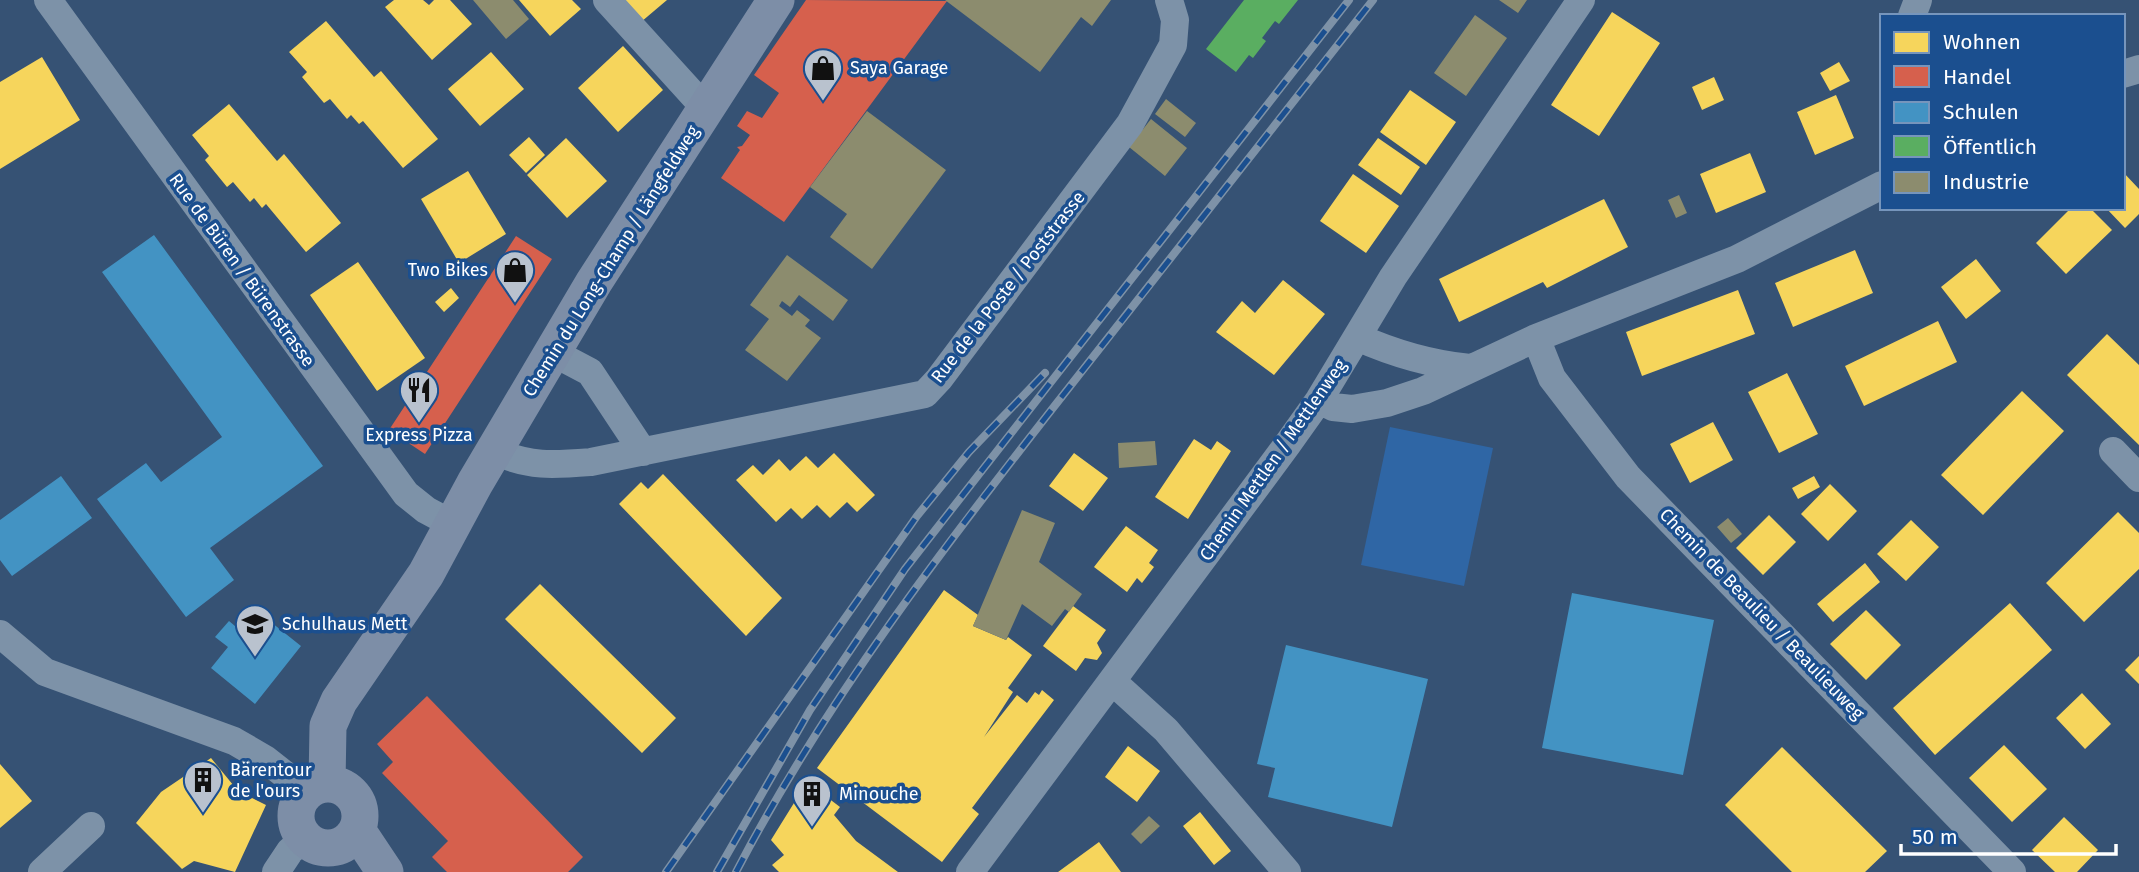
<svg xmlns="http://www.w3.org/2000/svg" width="2139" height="872" viewBox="0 0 2139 872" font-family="'Fira Sans',sans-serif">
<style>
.green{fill:#2f66a5}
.homes{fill:#f6d55c}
.shops{fill:#d6604d}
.schools{fill:#4393c3}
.public{fill:#5aae61}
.industry{fill:#8c8c6e}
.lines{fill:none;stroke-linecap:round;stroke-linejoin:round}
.minor{stroke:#7d92a8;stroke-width:28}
.major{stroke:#7d8ea7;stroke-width:37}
.rail-casing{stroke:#7e92a7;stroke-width:8}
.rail{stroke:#1b4f8f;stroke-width:5;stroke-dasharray:16;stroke-linecap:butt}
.labels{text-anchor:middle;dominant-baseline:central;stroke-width:7;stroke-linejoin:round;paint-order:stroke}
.poi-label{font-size:18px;fill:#fff;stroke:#1b4f8f;text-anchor:start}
.street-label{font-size:18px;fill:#fff;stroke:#1b4f8f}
</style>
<rect width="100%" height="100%" fill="#365274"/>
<path class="green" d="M1390,427l103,21 -29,138 -103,-21z"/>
<path class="homes" d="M394,0h29l6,5 5,-5h16l22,24 -40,36 -47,-53z
M519,0h53l9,9 -31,27z
M621,0h46l-26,22z
M1612,12l48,31 -61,93 -48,-31z
M326,21l48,56 7,-6 57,68 -35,29 -40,-47 -4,3 -8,-9 -4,4 -17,-20 -6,4 -22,-26 5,-5 -18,-20z
M623,46l40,44 -45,42 -40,-44z
M491,52l33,37 -44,37 -32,-37z
M42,57l38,63 -80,49v-87z
M1839,62l11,19 -20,10 -10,-18z
M1714,77l10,23 -22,10 -10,-23z
M1410,90l46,32 -30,43 -46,-33z
M1836,95l18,43 -39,17 -18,-43z
M229,104l48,57 7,-7 57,69 -35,29 -40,-48 -4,4 -8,-10 -4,4 -17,-20 -6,5 -22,-27 4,-4 -17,-21z
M529,137l16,18 -19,18 -17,-18z
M566,138l41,43 -40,37 -40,-43z
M1378,138l42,29 -19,28 -43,-30z
M1750,153l16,39 -50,21 -16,-39z
M468,171l38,63 -47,29 -38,-64z
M2123,172l16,17v25l-14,14 -19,-20h17z
M1353,174l46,32 -33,47 -46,-32z
M1604,199l24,48 -81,41 -4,-6 -84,40 -20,-43z
M2071,208h19l22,22 -46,44 -30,-31z
M1855,250l18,43 -80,34 -18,-44z
M1976,259l25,32 -35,28 -25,-32z
M358,262l67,96 -48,33 -67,-96z
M1283,280l42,34 -51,61 -58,-43 26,-31 13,12z
M451,288l8,10 -15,14 -9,-10z
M1738,290l17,44 -113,42 -16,-44z
M1938,321l19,41 -93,44 -19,-40z
M2107,334l32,31v80l-72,-70z
M1787,373l31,61 -39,19 -31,-61z
M2022,391l42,40 -81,84 -42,-40z
M1713,422l20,38 -43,23 -20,-39z
M1194,439l17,11 6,-9 14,10 -43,68 -33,-22z
M834,453l41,42 -18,17 -10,-10 -17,16 -13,-13 -15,14 -11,-11 -15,14 -40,-42 17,-15 10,10 16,-16 11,12 16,-15 12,12z
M1074,453l34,25 -25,33 -34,-25z
M663,474l119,124 -36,38 -127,-132 22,-22 7,7z
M1814,476l6,11 -22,12 -6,-11z
M1830,484l27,27 -29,30 -27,-27z
M2118,512l21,21v36l-55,53 -38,-39z
M1769,515l27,27 -33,33 -27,-27z
M1911,520l28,27 -33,34 -29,-27z
M1126,526l32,24 -9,13 5,4 -12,16 -5,-5 -10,14 -33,-25z
M1865,563l15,19 -47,40 -16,-18z
M540,584l136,134 -34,35 -137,-134z
M944,590l34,25 -5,11 33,14 2,-3 24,18 -24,33 5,4 -29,45 33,-42 10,8 8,-11 4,3 3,-5 12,10 -82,108 7,6 -37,48 -125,-94z
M2010,603l42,47 -117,105 -42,-47z
M1073,606l33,24 -9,13 5,10 -5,7 -12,-2 -9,13 -33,-25z
M1866,610l35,35 -35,35 -36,-36z
M2139,656v28l-14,-14z
M2082,693l29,31 -26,25 -29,-31z
M2004,745l43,44 -35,33 -43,-44z
M1128,746l32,25 -23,31 -32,-25z
M1782,747l105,104 -22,21h-73l-67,-67z
M211,758l27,33 28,14 -31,67 -41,-11 -12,8 -46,-46 25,-31z
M0,764l32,37 -32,27z
M807,782l33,25 -6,8 22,26 42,31h-119l-7,-7 12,-10 -13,-15z
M1200,812l31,39 -17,14 -31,-39z
M2064,817l34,33 -21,22h-22l-23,-22z
M1099,842l22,30h-63z"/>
<path class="shops" d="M806,0l141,1 -163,221 -63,-44 19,-28 -3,-3 5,-1 8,-11 -13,-9 10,-15 15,7 17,-25 -25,-18z
M516,236l36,23 -127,195 -36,-24z
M427,696l156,161 -15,15h-121l-15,-15 16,-16 -66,-68 11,-11 -16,-18z"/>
<path class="schools" d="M154,235l169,231 -113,82 24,32 -48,37 -89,-118 49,-36 15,19 61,-45 -120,-165z
M61,476l31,42 -80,58 -12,-16v-40z
M1572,593l142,27 -31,155 -141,-27z
M257,611l44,35 -46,58 -44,-36 17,-21 -13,-10 14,-16 12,10z
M1286,645l142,34 -36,148 -124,-30 7,-29 -18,-4z"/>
<path class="public" d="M1244,0h54l-19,24 -4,-3 -13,17 4,3 -13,17 -4,-3 -13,17 -30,-23z"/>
<path class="industry" d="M473,0h40l16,19 -23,20z
M945,0h166l-19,26 -11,-9 -41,55z
M1499,0h28l-9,13z
M1475,15l32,23 -41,58 -32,-23z
M1166,99l30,24 -11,14 -30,-23z
M867,111l79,59 -74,99 -42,-32 17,-23 -37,-27z
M1151,119l36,29 -22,28 -36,-29z
M1679,195l8,18 -11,5 -8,-18z
M787,255l61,45 -15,21 -34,-26 -9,12 -8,-6 -3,5 13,10 5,-6 13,10 -5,6 16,12 -34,43 -42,-31 24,-31 -19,-14z
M1155,441l2,24 -38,3 -1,-25z
M1022,510l33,13 -16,39 43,32 -13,18 -4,-3 -13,17 -30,-22 -16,36 -33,-14z
M1728,518l14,16 -11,9 -14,-16z
M1149,816l11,10 -19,18 -10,-10z"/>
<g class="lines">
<path class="minor" d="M48,0l358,494 20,16 26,14
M607,0l99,109
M1912,16l6,-16
M2123,74l16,-5
M1357,337c38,17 72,27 113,31
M1536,338l16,40 76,99 384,395
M554,353l36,19 53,80
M1319,400l14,7 19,2 35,-6 36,-12 113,-53 201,-79 145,-74
M494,451c36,16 59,14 97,11l334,-68 14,-15 191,-255 43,-79 2,-25 -6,-20
M2113,451l26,27
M0,634l45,38 189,69 31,18 42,33
M1112,681l54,49 121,142
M42,872l49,-46
M276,872l14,-21 15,-13
M970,872l317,-427 32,-45 74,-123 188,-277"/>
<path class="major" d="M327,784l1,-58 11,-25 87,-127 49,-91 119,-201 182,-282
M296 816a32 32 0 1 1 64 0a32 32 0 1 1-64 0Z
M357,830l28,42"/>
<g class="rail-casing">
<path id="rail" d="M666,872l251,-356 52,-64 76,-79
M717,872l93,-162 95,-141 444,-569
M736,872c92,-176 213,-332 335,-487 101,-128 201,-257 302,-385"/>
</g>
<use href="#rail" class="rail"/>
</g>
<defs>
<g id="shop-pin" transform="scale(2.0125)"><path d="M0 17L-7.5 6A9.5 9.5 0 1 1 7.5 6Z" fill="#b9c2ce" stroke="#1b4f8f"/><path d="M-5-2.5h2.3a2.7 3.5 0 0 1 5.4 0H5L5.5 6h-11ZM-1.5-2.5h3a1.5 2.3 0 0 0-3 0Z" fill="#111"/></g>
<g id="restaurant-pin" transform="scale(2.0125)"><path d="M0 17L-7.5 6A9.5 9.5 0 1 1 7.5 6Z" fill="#b9c2ce" stroke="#1b4f8f"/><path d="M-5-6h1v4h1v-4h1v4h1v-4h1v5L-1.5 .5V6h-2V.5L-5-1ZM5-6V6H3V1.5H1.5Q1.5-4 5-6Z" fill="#111"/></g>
<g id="school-pin" transform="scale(2.0125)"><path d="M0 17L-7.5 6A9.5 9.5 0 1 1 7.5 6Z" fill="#b9c2ce" stroke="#1b4f8f"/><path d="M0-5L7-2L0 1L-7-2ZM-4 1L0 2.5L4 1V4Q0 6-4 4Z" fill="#111"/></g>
<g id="building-pin" transform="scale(2.0125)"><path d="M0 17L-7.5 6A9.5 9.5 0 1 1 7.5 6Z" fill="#b9c2ce" stroke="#1b4f8f"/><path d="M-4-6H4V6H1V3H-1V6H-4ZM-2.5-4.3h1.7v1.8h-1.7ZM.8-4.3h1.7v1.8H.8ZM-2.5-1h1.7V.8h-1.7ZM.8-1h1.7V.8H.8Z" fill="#111"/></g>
</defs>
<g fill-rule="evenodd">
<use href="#shop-pin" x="823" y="68"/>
<use href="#shop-pin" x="515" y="270"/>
<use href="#restaurant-pin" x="419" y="390"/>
<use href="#school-pin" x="255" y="624"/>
<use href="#building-pin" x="203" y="780"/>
<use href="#building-pin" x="812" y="794"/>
</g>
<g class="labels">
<g class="poi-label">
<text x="850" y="68">Saya Garage</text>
<text x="488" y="270" text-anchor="end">Two Bikes</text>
<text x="419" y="435" text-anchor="middle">Express Pizza</text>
<text x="282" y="624">Schulhaus Mett</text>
<text x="230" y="770">Bärentour<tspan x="230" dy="21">de l'ours</tspan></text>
<text x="839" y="794">Minouche</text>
</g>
<g class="street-label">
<text transform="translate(611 261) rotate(-58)">Chemin du Long-Champ / Längfeldweg</text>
<text transform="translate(242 270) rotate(54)">Rue de Büren / Bürenstrasse</text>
<text transform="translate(1008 287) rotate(-52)">Rue de la Poste / Poststrasse</text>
<text transform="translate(1273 460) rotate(-55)">Chemin Mettlen / Mettlenweg</text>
<text transform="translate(1762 614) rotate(46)">Chemin de Beaulieu / Beaulieuweg</text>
</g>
</g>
<rect x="1880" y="14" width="245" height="196" fill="#1b4f8f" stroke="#7695bc" stroke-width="2"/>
<rect x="1894" y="32" width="35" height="21" fill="#f6d55c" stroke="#7695bc" stroke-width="2"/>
<text x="1943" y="49" font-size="21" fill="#ffffff">Wohnen</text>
<rect x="1894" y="66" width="35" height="21" fill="#d6604d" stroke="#7695bc" stroke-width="2"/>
<text x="1943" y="84" font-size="21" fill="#ffffff">Handel</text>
<rect x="1894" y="102" width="35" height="21" fill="#4393c3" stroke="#7695bc" stroke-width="2"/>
<text x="1943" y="119" font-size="21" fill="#ffffff">Schulen</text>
<rect x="1894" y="136" width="35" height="21" fill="#5aae61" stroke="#7695bc" stroke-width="2"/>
<text x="1943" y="154" font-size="21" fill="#ffffff">Öffentlich</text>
<rect x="1894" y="172" width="35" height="21" fill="#8c8c6e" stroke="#7695bc" stroke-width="2"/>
<text x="1943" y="189" font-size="21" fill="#ffffff">Industrie</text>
<path d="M1901 844v10h215v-10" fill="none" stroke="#ffffff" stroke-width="3.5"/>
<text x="1912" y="844" font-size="21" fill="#ffffff" stroke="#1b4f8f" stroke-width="5" paint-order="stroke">50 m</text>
</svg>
